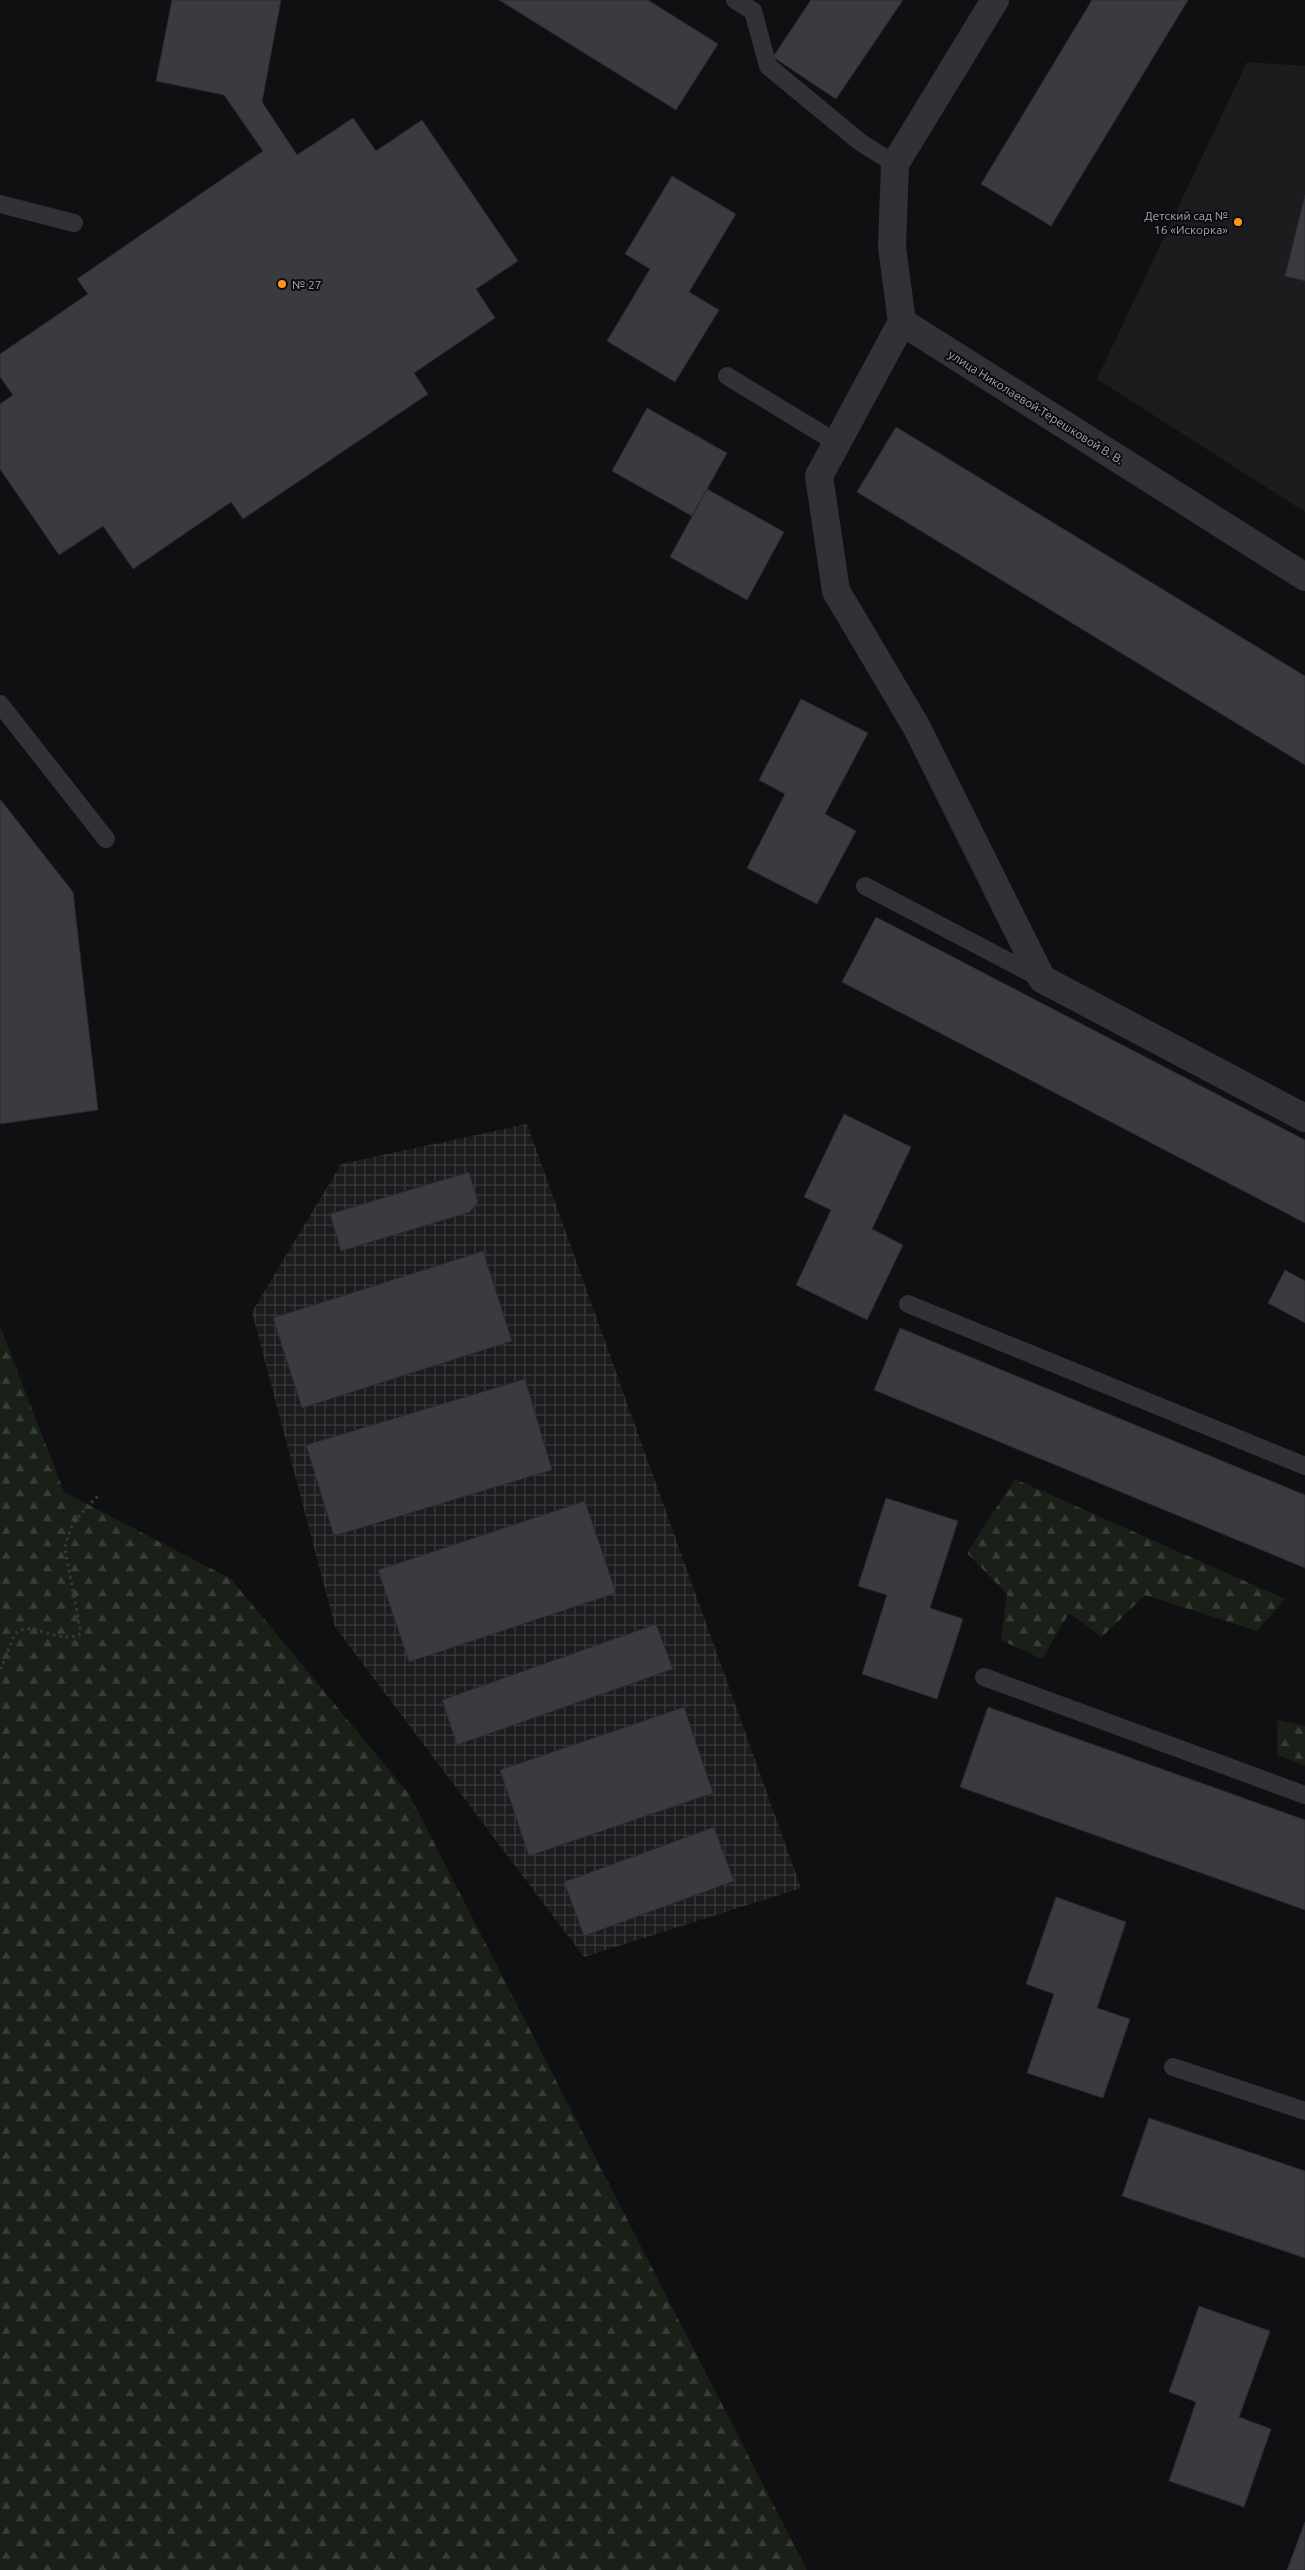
<svg xmlns="http://www.w3.org/2000/svg" width="1305" height="2570" viewBox="0 0 1305 2570" font-family="Ubuntu,sans-serif">
<style>
.built{fill:#1c1c1f}
.industrial{fill:url(#industrial-grid)}
.forest{fill:url(#forest-firs)}
.building{fill:#3a3b40;stroke:#2a2a2e}
.lines{fill:none;stroke-linecap:round;stroke-linejoin:round}
.path{stroke:#363a3e;stroke-width:3;stroke-dasharray:2.5 4;stroke-linecap:butt}
.service{stroke:#313237;stroke-width:18}
.minor{stroke:#313237;stroke-width:28}
.poi-dot{fill:#ff951a;stroke:#0b0b0d;stroke-width:2}
.labels{text-anchor:middle;dominant-baseline:central;stroke-width:4;stroke-linejoin:round;paint-order:stroke}
.poi-label{font-size:12px;fill:#a0a8b4;stroke:#0b0b0d;text-anchor:end}
.street-label{font-size:12px;fill:#a0a8b4;stroke:#0b0b0d}
</style>
<defs>
<pattern id="industrial-grid" width="8" height="8" patternUnits="userSpaceOnUse" patternTransform="scale(1.25)"><rect width="8" height="8" fill="#1c1c1f"/><path d="M0 4h8M4 0v8" fill="none" stroke="#3a3a3d"/></pattern>
<pattern id="forest-firs" width="22" height="20" patternUnits="userSpaceOnUse" patternTransform="scale(1.25)"><rect width="22" height="20" fill="#182018"/><path d="M5 1l3.5 6h-7zM16 11l3.5 6h-7z" fill="#363e37"/></pattern>
</defs>
<rect width="100%" height="100%" fill="#101012"/>
<path class="built" d="M1247,62l58,4v446l-208,-133z"/>
<path class="industrial" d="M527,1124l274,764 -217,69 -249,-330 -83,-315 89,-148z"/>
<path class="forest" d="M0,1326l64,166 167,87 178,215 398,776h-807z
M1015,1479l270,120 -28,32 -112,-36 -43,42 -33,-24 -27,46 -41,-19 6,-46 -40,-41z
M1277,1720l28,6v40l-28,-11z"/>
<path class="building" d="M172,0h109l-19,102 35,53 56,-37 23,33 46,-31 96,141 -42,28 19,29 -81,55 14,21 -185,125 -12,-17 -98,67 -30,-43 -44,29 -59,-86v-65l13,-9 -13,-18v-23l88,-60 -11,-15 186,-128 -39,-56 -68,-14z
M499,0h149l70,44 -42,66z
M811,0h92l-67,99 -63,-42z
M1092,0h96l-137,226 -70,-42z
M672,176l64,38 -47,78 30,18 -44,72 -68,-41 43,-72 -25,-15z
M1305,195v86l-20,-5z
M647,408l80,45 -35,63 -80,-45z
M896,427l409,249v89l-448,-273z
M707,489l77,43 -37,68 -77,-43z
M801,699l67,34 -43,81 31,17 -39,73 -70,-36 38,-74 -26,-14z
M0,799l73,93 25,218 -98,14z
M876,917l429,223v83l-463,-241z
M844,1114l67,33 -39,82 31,16 -36,75 -71,-35 35,-75 -27,-13z
M469,1172l9,30 -8,10 -129,39 -11,-37z
M483,1251l29,90 -210,67 -29,-90z
M1285,1270l20,11v42l-37,-20z
M900,1328l405,167v73l-431,-178z
M525,1379l27,91 -218,66 -28,-91z
M886,1498l72,23 -28,87 33,11 -26,80 -75,-25 25,-79 -29,-9z
M585,1501l31,92 -207,69 -31,-92z
M656,1624l17,45 -216,76 -15,-45z
M684,1707l29,86 -184,63 -29,-86z
M988,1707l317,113v90l-345,-123z
M714,1827l20,54 -150,55 -20,-54z
M1056,1897l70,25 -29,86 33,11 -27,79 -76,-25 27,-79 -28,-10z
M1149,2118l156,53v87l-183,-62z
M1199,2306l71,25 -31,86 32,12 -27,78 -75,-26 27,-79 -27,-10z
M1305,2522v48h-18z"/>
<g class="lines">
<path class="path" d="M0,1669c5,-8 13,-34 16,-36 14,-14 48,14 65,0l-16,-84c3,-23 17,-37 33,-53"/>
<path class="service" d="M735,0l18,11 15,55 92,76 35,22
M0,204l74,19
M727,376l110,67
M0,704l106,135
M865,886l177,93
M908,1304l397,162
M984,1677l321,118
M1173,2067l132,44"/>
<path class="minor" d="M995,0l-100,164 -3,83 10,75 403,255
M902,322l-83,154 17,115 80,135 126,253 263,139"/>
</g>
<g class="poi-dot">
<circle cx="1238" cy="222" r="5"/>
<circle cx="282" cy="284" r="5"/>
</g>
<g class="labels">
<g class="poi-label">
<text x="1228" y="215">Детский сад №<tspan x="1228" dy="14">16 «Искорка»</tspan></text>
<text x="292" y="284" text-anchor="start">№ 27</text>
</g>
<g class="street-label">
<text transform="translate(1036 407) rotate(32)">улица Николаевой-Терешковой В. В.</text>
</g>
</g>
</svg>
